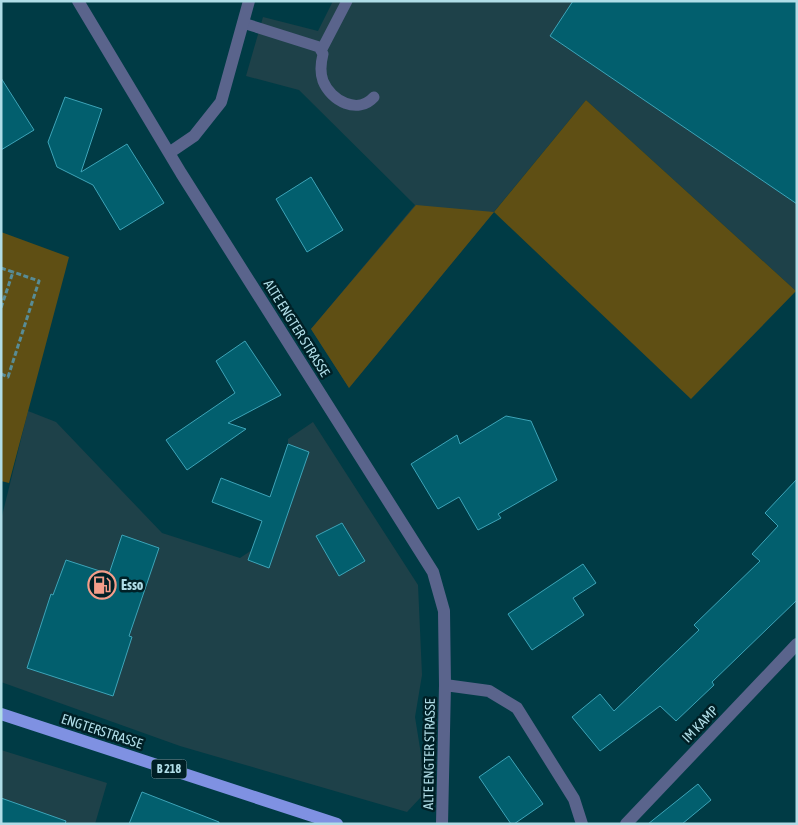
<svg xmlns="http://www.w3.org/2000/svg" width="798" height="825" viewBox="0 0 798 825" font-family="'Asap Condensed',sans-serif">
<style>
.built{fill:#1e4149}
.green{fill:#5f4f14}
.building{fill:#025f6e;stroke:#3da4b8}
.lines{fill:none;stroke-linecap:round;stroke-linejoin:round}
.path{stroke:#588c96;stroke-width:3;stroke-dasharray:5 2.5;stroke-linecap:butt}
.lane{stroke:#5a648c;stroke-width:11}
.street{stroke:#5a648c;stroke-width:12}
.primary{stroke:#7f91e2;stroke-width:12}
.labels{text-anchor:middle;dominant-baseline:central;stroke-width:5;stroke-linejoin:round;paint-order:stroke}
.shield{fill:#002026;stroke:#7ba4ad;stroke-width:1}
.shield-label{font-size:12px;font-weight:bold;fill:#b0dde7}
.street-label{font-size:14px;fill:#b0dde7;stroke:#002026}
.poi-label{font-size:14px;font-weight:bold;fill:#b0dde7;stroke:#002026;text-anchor:start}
</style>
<rect width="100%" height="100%" fill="#003b45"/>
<path class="built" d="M333,1h464v288l-1,2 -210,-191 -237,288 -38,-59 104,-124 -116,-115 -53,-14 17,-59 55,14z
M28,411l28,11 106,111 78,25 12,-8 36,-106v-5l25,-17 105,163 4,90 -7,42 8,50 -2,30 -14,15 -227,-66 -179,-64v-162z
M1,750l106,33 -12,41h-94z"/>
<path class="green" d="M586,100l210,191 -105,108 -197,-187 -145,176 -38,-59 105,-124 78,7z
M1,232l68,25 -60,226 -8,-2z"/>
<path class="building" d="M573,1h224v203l-247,-168z
M1,78l33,52 -33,20z
M65,97l37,12 -21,63 46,-28 37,59 -44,27 -27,-45 -36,-18 -9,-25z
M311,177l32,53 -36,22 -31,-53z
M245,341l36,54 -53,28 18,6 -59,41 -21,-30 69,-47 -19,-32z
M506,416l25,5 26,59 -59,34 3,4 -23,12 -19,-33 -21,12 -27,-45 46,-29 3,9z
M288,444l21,8 -40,116 -21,-8 14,-39 -50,-19 9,-24 49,19z
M797,479v121l-85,82 2,3 -38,36 -16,-15 -60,45 -28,-34 28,-23 14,17 85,-81 -5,-5 66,-64 -8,-7 26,-28 -13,-13z
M342,523l23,38 -26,15 -23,-40z
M122,535l37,13 -30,88 3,1 -19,59 -86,-28 24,-74 2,1 13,-35 43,14z
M583,564l13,19 -23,15 11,17 -52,35 -24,-36z
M509,756l34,48 -29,20h-3l-32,-47z
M698,784l13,16 -29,24h-34z
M142,792l77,30v2h-90z
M1,798l65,23 -1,3h-64z"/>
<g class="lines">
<path class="path" d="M1,268l12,4 -12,36
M1,374l7,3 31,-96 -26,-9"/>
<path class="lane" d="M243,23l76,24 4,7c-2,8 -3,19 0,27 8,20 35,34 51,16
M322,49l25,-48"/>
<path class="street" d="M78,1l103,172 252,399 11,39 1,74 -3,139
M169,153l25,-17 27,-34 28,-101
M445,685l44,6 28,17 57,91 8,25
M626,824l171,-180"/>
<path class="primary" d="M1,714l336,110"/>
</g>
<defs>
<g id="fuel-ring" transform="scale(1.4375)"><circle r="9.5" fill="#002026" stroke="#f49e8a" stroke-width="1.5"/><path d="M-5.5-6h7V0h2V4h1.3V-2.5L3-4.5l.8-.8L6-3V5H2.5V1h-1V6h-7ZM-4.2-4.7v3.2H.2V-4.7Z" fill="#f49e8a"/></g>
</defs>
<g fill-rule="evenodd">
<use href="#fuel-ring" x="102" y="585"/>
</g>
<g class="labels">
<rect class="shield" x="151.5" y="759.5" width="35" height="19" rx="4"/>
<g class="shield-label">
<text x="169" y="769">B 218</text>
</g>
<g class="street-label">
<text transform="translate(297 328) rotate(58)">ALTE ENGTER STRASSE</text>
<text transform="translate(700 724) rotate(-46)">IM KAMP</text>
<text transform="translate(102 731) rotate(18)">ENGTERSTRASSE</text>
<text transform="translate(429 754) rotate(-89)">ALTE ENGTER STRASSE</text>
</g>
<g class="poi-label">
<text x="121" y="585">Esso</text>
</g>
</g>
<rect width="798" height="825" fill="none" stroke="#b0dde7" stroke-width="5"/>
</svg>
